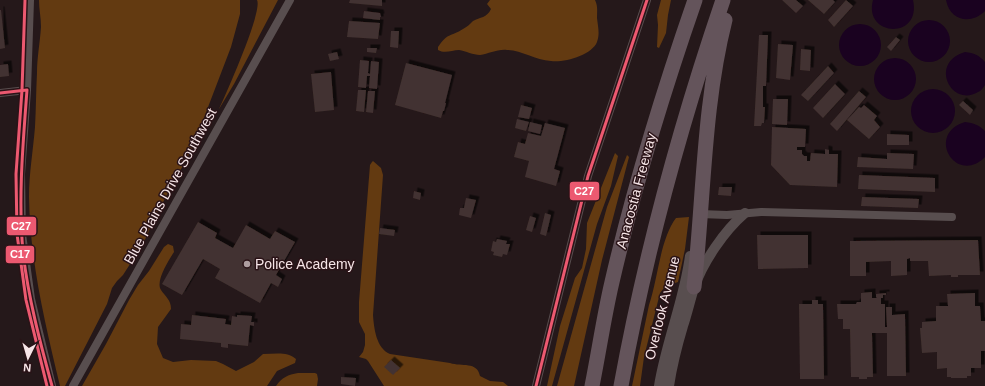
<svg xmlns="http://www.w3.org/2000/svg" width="985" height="386" viewBox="0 0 985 386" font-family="Helvetica,sans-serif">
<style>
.forest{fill:#633a11}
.water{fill:#1a0220}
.building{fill:#423230;filter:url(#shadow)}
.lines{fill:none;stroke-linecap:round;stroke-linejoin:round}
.minor{stroke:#584e4f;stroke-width:8}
.tertiary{stroke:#584e4f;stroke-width:10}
.motorway{stroke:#64545b;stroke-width:15}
.bus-1-casing{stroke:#2a1317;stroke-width:6}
.bus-2-casing{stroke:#2a1317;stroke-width:6}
.bus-1{stroke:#ec5970;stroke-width:3}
.bus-2{stroke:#ec5970;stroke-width:3}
.poi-dot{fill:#ad9d9f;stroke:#2a1317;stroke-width:1.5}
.labels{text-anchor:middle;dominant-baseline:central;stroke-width:3;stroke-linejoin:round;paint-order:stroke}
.street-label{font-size:14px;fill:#f6e5e7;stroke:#2a1317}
.poi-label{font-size:14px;fill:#f6e5e7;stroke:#2a1317;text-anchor:start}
.line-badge{stroke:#2a1317;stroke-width:1.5}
.badge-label{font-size:11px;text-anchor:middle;font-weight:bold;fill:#fff}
</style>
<defs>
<filter id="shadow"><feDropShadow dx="3.5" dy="-3.5" stdDeviation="0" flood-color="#0009"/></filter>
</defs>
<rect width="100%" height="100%" fill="#25181a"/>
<path class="forest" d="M39,0h201v14l-9,33 -39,102 -36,66 -13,29 -20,31 -6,6 -5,7 -5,16 -42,82h-5c-15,-63 -30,-124 -31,-189 0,-23 4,-46 6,-70 1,-18 1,-36 2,-54 0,-15 3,-31 4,-46 0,-9 -2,-18 -2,-27z
M257,0h21l-44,84 -15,25c7,-15 44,-98 38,-109z
M490,0h105c3,6 2,11 2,18 1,9 3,16 0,24 -5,13 -33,21 -46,19 -16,-1 -30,-11 -44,-11 -10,-1 -18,4 -27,5 -7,0 -14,-4 -21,-5 -7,0 -14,4 -21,0v-3c10,-15 13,-10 25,-18 4,-2 7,-5 10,-8 7,-4 14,-3 18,-12l-4,-5z
M661,0h10l-3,15 -2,18 -7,15 -2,-1 1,-22 -1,-10z
M615,153l3,3 -7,30 -14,38 -45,162h-5l13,-60 15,-48 7,-10 4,-19 1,-26z
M627,155l2,2 -27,103 -28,126h-17l50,-179z
M373,161l8,7 2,7 -10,140c1,13 3,33 17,39l60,9c12,4 27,-2 30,13l10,5 13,1 5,4h-124l-16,-25 -2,-2 -7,-2 4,-5 2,-7v-11l-6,-12v-20l11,-137 2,-3z
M689,217l-4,32 -7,33 -3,1 -8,1 -7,9 -16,64 -4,29h-8l17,-81c9,-26 11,-66 27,-87z
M168,244l5,2 1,6c-5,8 -19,29 -13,38 4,6 10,10 10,19l-13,18 -1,17 6,14 10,4 18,-2 25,1 7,3 13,7 18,-9 9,-8c12,0 24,-3 33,5l-1,4 -18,8 -10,15h-185l24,-42 23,-44 9,-15 11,-14 15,-24z
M298,373h17l2,1 1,5 -1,7h-41c6,-9 12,-11 22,-13z"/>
<path class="water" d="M873,0h40c9,40 -50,37 -40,0z
M946,0h39v11c-14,14 -35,10 -39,-11z
M908 41a21 21 0 1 1 42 0a21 21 0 1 1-42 0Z
M839 45a21 21 0 1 1 42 0a21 21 0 1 1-42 0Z
M965,52c9,1 14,3 20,10v23c-2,3 -4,6 -7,7 -26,16 -50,-29 -13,-40z
M874 79a21 21 0 1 1 42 0a21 21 0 1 1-42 0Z
M911 111a22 22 0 1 1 44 0a22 22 0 1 1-44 0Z
M965,122c9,1 14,3 20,9v26c-29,29 -60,-23 -20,-35z"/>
<path class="building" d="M350,0h32v6l-33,-3z
M782,0h14l7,6 -7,7z
M808,0h25l2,2 -11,12z
M846,0l7,6 -19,21 -6,-7z
M0,10h1l4,38 -5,1z
M364,11l16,2 1,4h-1v3l-17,-2z
M349,21l31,2 -2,16 -31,-2z
M391,31h8l-1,17 -8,-1z
M759,35h9l-2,51h-3v21h2l-1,16h-2l-1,3h-7z
M896,37l4,3 -9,11 -4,-4z
M778,44l15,1 -3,35 -14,-2z
M367,48h10l-1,5 -9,-1z
M801,49l10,1 -1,21 -10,-1z
M337,52l2,7 -9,2 -2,-7z
M360,60l9,1 -1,12 2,1 1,-13 8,1 -2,27 -8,-1 1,-12h-3l-1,12 -8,-1z
M406,63l46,12 -7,28h1l-2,8h-1l-2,7 -46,-13z
M8,64l1,12 -9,1v-12z
M828,66l6,7 -26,28 -7,-6z
M331,72l3,38 -19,2 -4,-38z
M835,84l10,10 -22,24 -10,-10z
M358,90h8l-2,22 -8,-1z
M368,91h7l-2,22 -7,-1z
M859,91l7,6 -29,34 -7,-7z
M773,99h15l-1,26 -15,-1z
M963,101l10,9 -3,5 -11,-10z
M521,105l11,3 -3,11 -11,-2z
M864,105l13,11 -3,4 6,7 -11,12 -22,-19 12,-13 2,1z
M517,119l12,3 -3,9 -11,-3z
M530,122l12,3 -2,9 -12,-3z
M545,123l20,5 -11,41 6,2 -4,15 -31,-9 4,-16 -15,-4 4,-15 7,2 3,-11 13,3z
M772,127l34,2 -1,18h-8v3h5v4l2,2h3v5h3l1,-8 14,1v-5l4,1v4h9l-1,33 -47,-2 -19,-20z
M887,134l22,1v10h-22z
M887,153l27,1 -1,15 -56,-2 1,-10 29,2z
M859,175l76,3v14l-77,-3z
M719,187h13l-1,9 -13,-1z
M414,191l7,2 -1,7 -7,-2z
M862,197l57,2 -1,9 -57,-2z
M466,198l10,2 -5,18 -12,-3 1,-7h4z
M545,213l6,2 -5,21 -6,-2z
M530,216l6,2 -4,14 -6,-2z
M198,222l19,11 -2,5 18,10 13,-23 24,14 5,-8 20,11 -19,33 6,4 -4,8 -7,-4 -11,20 -45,-25 5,-9 -17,-10 -21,36 -20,-11z
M380,228l15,2 -1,6 -15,-2z
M757,235h51v33l-50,1z
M497,239l10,2 -1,3h4l-3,11 -4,-1 -1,3 -9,-2 1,-3 -3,-1 2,-10 3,1z
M978,240l2,35h-22v2h-7v-2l-22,1 -1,-15h-18v-3l-3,1v16l-16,1v-15l-25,1v14h-16v-35z
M872,292v6h5l-1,-1v-3l10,-1v2h-3v3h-2v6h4v23h2l-1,-20h6v8l13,-1 1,62h-19v-43h-15l1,44h-6v2h-8v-2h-8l-1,-48h-7v-10h-5l-1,-15h19l1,-2h4v-9z
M975,293v13h5l1,15h4v30h-4v17h-10v8h-4v2h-16v-1h-4v-9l-10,1v-17l-15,1 -2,-25h2v-6l14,-1v-15h12l-1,-12z
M812,300h6v4h5l1,75h-24l-1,-75h13z
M192,315l34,4 -1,5 6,1 1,-9 5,1v-2l15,1 -1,6h3v4l-4,-1 -2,21 -20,-2v4l-7,-1v-4l-41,-4 1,-15 10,1z
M391,360l9,8 -7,7 -9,-8z
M341,377l15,1 -1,8 -14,-2z"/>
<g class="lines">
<path class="minor" d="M30,0l-3,90 -6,84 1,60 9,65 21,87
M0,93l27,-3
M700,214l27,1 34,-3 191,5
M73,386l217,-386
M536,386l52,-210 59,-176"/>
<path class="tertiary" d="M659,386c7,-44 25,-85 31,-130
M669,386c3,-20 8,-40 14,-60 4,-12 7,-25 11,-38 9,-26 30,-57 51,-75"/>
<path class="motorway" d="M694,287c10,-89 9,-180 31,-267
M592,386c7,-35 12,-70 20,-104 22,-95 51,-190 83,-282
M621,386c24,-131 59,-260 102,-386"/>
<g class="bus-1-casing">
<path id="bus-1" d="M0,93l27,-3c-4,54 -9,108 -4,162 5,45 17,90 29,134
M536,386l52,-210 59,-176"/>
</g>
<g class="bus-2-casing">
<path id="bus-2" d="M25,0l-3,90 -6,84 1,60 9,66 21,86"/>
</g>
<use href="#bus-1" class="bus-1"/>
<use href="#bus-2" class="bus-2"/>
</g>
<circle class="poi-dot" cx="247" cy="264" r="4"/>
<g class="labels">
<g class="street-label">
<text transform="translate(170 186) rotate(-61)">Blue Plains Drive Southwest</text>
<text transform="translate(636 191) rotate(-75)">Anacostia Freeway</text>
<text transform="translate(662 308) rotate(-76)">Overlook Avenue</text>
</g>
<g class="poi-label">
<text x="255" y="264">Police Academy</text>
</g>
</g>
<g class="line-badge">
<rect x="569" y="181" width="31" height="20" rx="4" fill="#ec5970"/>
<rect x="6" y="216" width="31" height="20" rx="4" fill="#ec5970"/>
<rect x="5" y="245" width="30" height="19" rx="4" fill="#ec5970"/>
</g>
<g class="badge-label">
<text x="584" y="195">C27</text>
<text x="21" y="230">C27</text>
<text x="20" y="258">C17</text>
</g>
<g transform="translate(28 358) rotate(185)" stroke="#2a1317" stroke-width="3" paint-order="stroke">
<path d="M0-3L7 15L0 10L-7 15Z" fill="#f6e5e7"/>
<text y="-6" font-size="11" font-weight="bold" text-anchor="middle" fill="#f6e5e7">N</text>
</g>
</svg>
